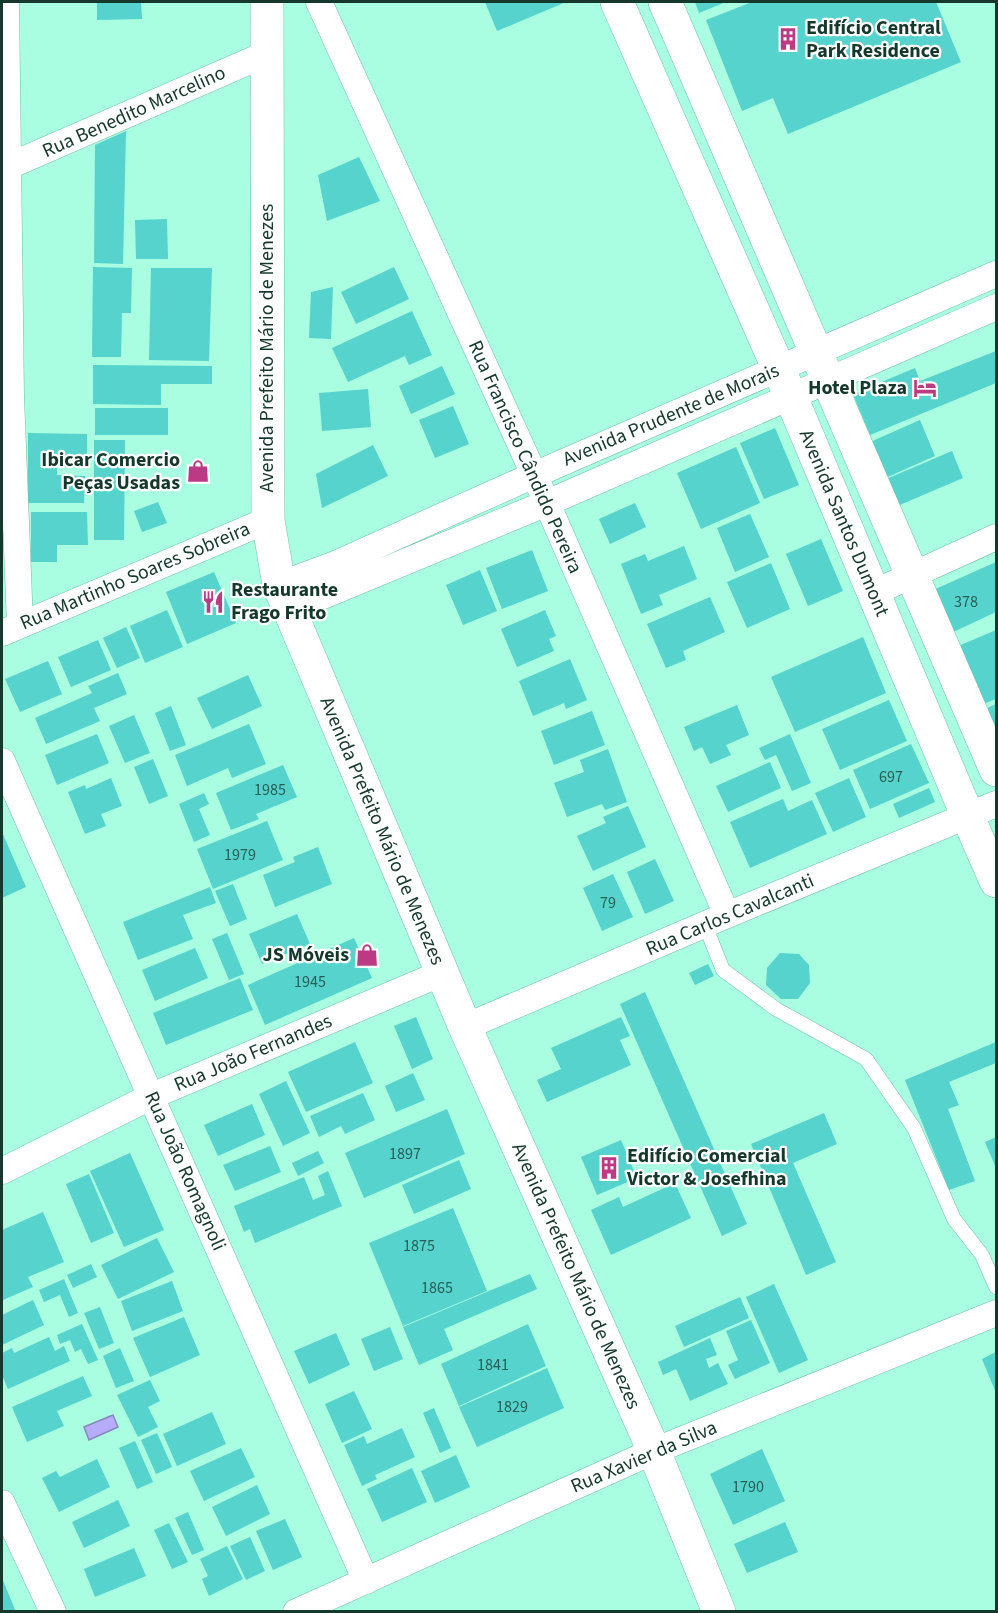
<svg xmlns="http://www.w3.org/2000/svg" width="998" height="1613" viewBox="0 0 998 1613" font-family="'Source Sans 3',sans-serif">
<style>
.water{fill:#b7acfa;stroke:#8689bc;stroke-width:1.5}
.building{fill:#55d3cc}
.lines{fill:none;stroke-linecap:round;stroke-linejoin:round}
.lane-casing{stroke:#6fc1a6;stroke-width:15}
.street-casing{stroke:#6fc1a6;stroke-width:27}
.secondary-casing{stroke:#6fc1a6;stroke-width:34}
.primary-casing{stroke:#6fc1a6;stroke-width:34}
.lane{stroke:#fff;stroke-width:14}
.street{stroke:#fff;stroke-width:26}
.secondary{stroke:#fff;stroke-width:33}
.primary{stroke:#fff;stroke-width:33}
.labels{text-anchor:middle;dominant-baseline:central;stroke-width:4.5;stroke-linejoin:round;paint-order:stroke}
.number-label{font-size:16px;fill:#255f55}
.poi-label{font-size:20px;font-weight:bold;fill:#15382d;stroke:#fff;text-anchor:start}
.street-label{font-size:20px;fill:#15382d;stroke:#fff}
</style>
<rect width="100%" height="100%" fill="#a9fde0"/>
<path class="water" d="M113,1415l5,12 -29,13 -5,-13z"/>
<path class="building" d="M97,2h44l1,17 -45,1z
M485,2h81l-69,29z
M695,2h31l-27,11z
M752,2h184l25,60 -173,72 -15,-36 -31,13 -36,-91z
M126,131l-3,133 -29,-1 1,-118z
M359,157l21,44 -53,20 -9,-46z
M167,219l1,40h-32l-1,-39z
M93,267l39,1 -1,45h-9l-1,44h-29z
M394,267l15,32 -53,25 -15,-32z
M151,268h61l-3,93 -60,-1z
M333,287l-2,52 -22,-1 2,-46z
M412,311l20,44 -23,10 -4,-9 -57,26 -16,-34z
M996,351v32l-126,52 -17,-41 62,-26 5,13z
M93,365l119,1v18h-51v21l-68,-1z
M442,366l13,28 -44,20 -12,-28z
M368,389l3,38 -49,4 -3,-38z
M453,406l16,38 -34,14 -16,-38z
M95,408h73v27h-73z
M920,420l15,36 -52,23 -15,-36z
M775,428l24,57 -35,14 -24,-56z
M28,433l59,1v34l-30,-1v8l28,1 -1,27h-56z
M94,440h31l-1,100h-30z
M373,445l15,31 -66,32 -6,-34z
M736,447l24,56 -59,26 -24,-56z
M952,451l11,27 -68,29 -11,-27z
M158,502l9,21 -25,9 -8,-21z
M635,503l11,24 -36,17 -11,-25z
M31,512h56l1,33h-31v17h-26z
M750,514l19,43 -34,15 -18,-44z
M821,539l22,52 -35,15 -22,-52z
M684,546l13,33 -38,16 4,10 -22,9 -20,-50 24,-10 3,7z
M532,550l16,41 -46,18 -16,-41z
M996,562v50l-47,22 -18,-43z
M771,563l19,46 -43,19 -20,-46z
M480,570l17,41 -34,14 -17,-40z
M214,572l22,51 -49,21 -21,-52z
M710,597l15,35 -42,19 3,9 -20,8 -19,-44z
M167,610l16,37 -38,16 -15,-37z
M545,610l11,26 -7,3 5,12 -37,16 -16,-38z
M126,627l14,31 -23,10 -14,-30z
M996,630v69l-18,7 -22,-59z
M863,637l23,56 -91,39 -24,-55z
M98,640l13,30 -40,17 -13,-30z
M570,659l17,41 -21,9 -2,-6 -31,13 -14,-35z
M48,661l14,33 -42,18 -15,-33z
M118,673l9,21 -33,14 6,13 -54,23 -11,-26 57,-25 -4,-7z
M248,675l14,31 -50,23 -15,-31z
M889,700l18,41 -67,29 -18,-41z
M996,704v46l-17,-38z
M737,705l12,30 -23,10 5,10 -21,9 -8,-17 -8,4 -10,-24z
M171,706l15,39 -16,6 -15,-38z
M592,711l13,34 -51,20 -13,-34z
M134,715l16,38 -25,10 -16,-37z
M249,724l17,40 -34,14 -4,-10 -41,18 -12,-31z
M97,734l12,29 -52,22 -12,-30z
M790,734l21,49 -19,8 -16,-36 -11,5 -6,-12z
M911,744l18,39 -59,26 -17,-39z
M608,749l19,53 -22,8 -3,-6 -35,13 -13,-34 30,-11 -4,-12z
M153,759l15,37 -19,8 -15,-37z
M770,762l11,26 -53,24 -12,-26z
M283,765l14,32 -41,17 3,5 -28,11 -15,-37z
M111,778l11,28 -21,8 5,12 -21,8 -17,-42 17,-7 1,4z
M849,778l17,39 -33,15 -18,-39z
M929,788l6,14 -36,16 -6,-14z
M204,793l5,11 -10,5 11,26 -16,7 -15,-38z
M783,799l5,12 24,-11 15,34 -77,34 -20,-46z
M628,806l18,41 -53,24 -16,-35 29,-13 -3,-6z
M267,821l16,39 -70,29 -16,-40z
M2,832l24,55 -24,11z
M318,847l14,37 -57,23 -12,-32 32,-13 -2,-5z
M655,859l19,42 -29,13 -18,-42z
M613,874l20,43 -31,14 -19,-43z
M233,884l14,35 -17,7 -15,-35z
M210,887l6,16 -33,12 10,24 -55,21 -15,-38z
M297,914l13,30 -48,20 -13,-30z
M227,933l17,41 -15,6 -17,-41z
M354,938l18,40 -107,47 -17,-40z
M195,948l13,30 -53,23 -13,-31z
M780,953l19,1 10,11 1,18 -12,16h-17l-15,-14 1,-17z
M708,964l6,12 -19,9 -6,-12z
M240,978l13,32 -87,35 -13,-32z
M645,992l102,232 -25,12 -102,-232z
M416,1017l17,42 -21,10 -18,-43z
M621,1017l9,19 -10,4 11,25 -84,37 -10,-22 24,-11 -10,-21z
M355,1042l18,41 -67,29 -18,-40z
M996,1042v21l-47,19 10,23 -11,4 27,72 -26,9 -44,-110z
M413,1073l12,27 -29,12 -11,-26z
M286,1081l24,52 -27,13 -24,-52z
M363,1093l12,27 -30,14 -4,-8 -22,11 -9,-21z
M252,1104l13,31 -47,21 -14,-31z
M447,1109l18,45 -101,44 -19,-45z
M824,1113l13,31 -44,19 43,99 -30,13 -55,-131z
M996,1137v31l-11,-26z
M621,1140l16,38 -40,17 -16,-38z
M270,1146l11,26 -46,19 -12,-26z
M318,1151l6,12 -26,13 -6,-13z
M130,1153l34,77 -40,17 -34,-76z
M459,1160l12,29 -57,25 -12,-29z
M328,1171l14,35 -87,37 -5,-14 -6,3 -10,-26 70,-29 9,23 12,-5 -7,-19z
M89,1174l25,59 -23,10 -25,-59z
M675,1183l16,35 -80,37 -20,-45 28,-13 4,10z
M453,1208l34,83 -84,35 -34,-83z
M43,1212l21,50 -36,15 5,10 -30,13 -1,-70z
M157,1238l17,34 -56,27 -17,-34z
M91,1264l6,13 -24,11 -6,-13z
M530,1274l7,15 -93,40 9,21 -34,15 -16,-38z
M64,1279l14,34 -9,4 -9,-22 -16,7 -5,-12z
M172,1281l11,30 -51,20 -11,-30z
M774,1284l34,76 -29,13 -33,-76z
M740,1297l9,21 -65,29 -9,-21z
M33,1300l11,25 -42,20v-30z
M100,1307l14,36 -15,6 -15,-36z
M184,1317l16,38 -50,22 -17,-39z
M751,1320l19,43 -35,16 -7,-14 10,-5 -12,-29z
M82,1324l16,36 -10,4 -7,-15 -6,3 -5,-12 -10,4 -3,-9z
M528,1324l18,42 -87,40 -18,-42z
M390,1327l13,32 -29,12 -13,-32z
M336,1333l14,32 -41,19 -15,-33z
M49,1337l6,14 9,-5 6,15 -62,28 -6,-14v-22l10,-5 2,5z
M710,1338l7,17 -11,4 3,9 9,-5 10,21 -38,17 -14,-32 -13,6 -5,-13z
M120,1348l14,33 -18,7 -13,-32z
M996,1352v41l-14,-34z
M547,1368l17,40 -87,39 -18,-40z
M83,1376l9,20 -35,15 7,15 -37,16 -15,-35z
M150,1380l10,21 -12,6 10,20 -20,10 -21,-42z
M354,1391l18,38 -30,14 -17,-39z
M434,1408l17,40 -11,5 -17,-40z
M212,1412l14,32 -49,22 -14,-32z
M402,1428l13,29 -40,18 2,4 -15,7 -18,-41 20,-9 3,8z
M157,1433l15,34 -16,7 -15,-34z
M135,1441l18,41 -16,7 -18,-41z
M241,1448l14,29 -51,24 -14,-30z
M762,1449l23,52 -52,24 -23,-51z
M456,1455l14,32 -35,16 -14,-32z
M97,1459l13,28 -51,25 -17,-34 14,-7 4,6z
M412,1468l15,34 -45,20 -15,-33z
M257,1485l13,29 -44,22 -14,-29z
M118,1500l12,26 -46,22 -12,-26z
M188,1512l16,38 -12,5 -17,-37z
M285,1519l17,38 -29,13 -17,-39z
M785,1522l13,30 -51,21 -13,-29z
M169,1523l19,39 -16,7 -18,-39z
M250,1537l15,34 -19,9 -16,-34z
M227,1546l16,33 -34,17 -7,-17 6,-3 -8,-17z
M134,1548l12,28 -51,21 -11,-28z
M2,1578l14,34h-14z"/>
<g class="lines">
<g class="lane-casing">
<path id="lane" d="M705,925l18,45 53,39 90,50 48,69 40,91 28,36 14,32"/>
</g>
<g class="street-casing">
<path id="street" d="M6,2l5,395 9,227
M319,2l228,501 180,412
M2,169l264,-115
M279,585l54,-20 201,-90 462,-201
M873,593l123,-56
M289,610l258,-107 449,-196
M2,633l266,-113
M2,761l364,820
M465,1027l262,-112 269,-111
M2,1171l150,-75 290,-123
M2,1503l51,109
M296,1612l358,-161 342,-138"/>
</g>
<g class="secondary-casing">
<path id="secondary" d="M617,2l174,395 177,420 28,64
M665,2l331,768"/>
</g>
<g class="primary-casing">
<path id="primary" d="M267,2l1,518 11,65 186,442 189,424 65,161"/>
</g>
<use href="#lane" class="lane"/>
<use href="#street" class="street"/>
<use href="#secondary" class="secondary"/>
<use href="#primary" class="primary"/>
</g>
<defs>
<g id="building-bare" transform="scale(1.8)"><path d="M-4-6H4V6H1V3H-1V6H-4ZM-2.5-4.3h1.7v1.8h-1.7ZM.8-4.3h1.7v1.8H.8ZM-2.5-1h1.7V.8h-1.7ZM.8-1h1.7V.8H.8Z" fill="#bc3a83" stroke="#fff" stroke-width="2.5" paint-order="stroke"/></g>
<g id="hotel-bare" transform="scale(1.8)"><path d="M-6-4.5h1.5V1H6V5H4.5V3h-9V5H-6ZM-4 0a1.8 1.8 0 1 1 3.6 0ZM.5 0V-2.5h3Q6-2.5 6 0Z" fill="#bc3a83" stroke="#fff" stroke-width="2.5" paint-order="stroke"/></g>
<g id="shop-bare" transform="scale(1.8)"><path d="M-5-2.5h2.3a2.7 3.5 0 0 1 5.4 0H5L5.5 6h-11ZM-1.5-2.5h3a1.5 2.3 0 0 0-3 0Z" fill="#bc3a83" stroke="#fff" stroke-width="2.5" paint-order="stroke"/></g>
<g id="restaurant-bare" transform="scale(1.8)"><path d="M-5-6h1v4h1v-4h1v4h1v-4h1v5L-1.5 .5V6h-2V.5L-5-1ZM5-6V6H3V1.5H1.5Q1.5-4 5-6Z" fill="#bc3a83" stroke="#fff" stroke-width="2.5" paint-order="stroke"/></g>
</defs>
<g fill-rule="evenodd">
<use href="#building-bare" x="788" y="39"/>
<use href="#hotel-bare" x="925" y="388"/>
<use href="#shop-bare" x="198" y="471"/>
<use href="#restaurant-bare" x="213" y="602"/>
<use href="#shop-bare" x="367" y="955"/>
<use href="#building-bare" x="609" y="1168"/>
</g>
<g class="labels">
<g class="number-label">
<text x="966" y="602">378</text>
<text x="891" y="777">697</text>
<text x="270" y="790">1985</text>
<text x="240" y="855">1979</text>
<text x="608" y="903">79</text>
<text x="310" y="982">1945</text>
<text x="405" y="1154">1897</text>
<text x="419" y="1246">1875</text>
<text x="437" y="1288">1865</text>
<text x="493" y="1365">1841</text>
<text x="512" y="1407">1829</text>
<text x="748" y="1487">1790</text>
</g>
<g class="poi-label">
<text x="806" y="28">Edifício Central<tspan x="806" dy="23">Park Residence</tspan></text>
<text x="907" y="388" text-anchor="end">Hotel Plaza</text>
<text x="180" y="460" text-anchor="end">Ibicar Comercio<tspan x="180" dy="23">Peças Usadas</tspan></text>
<text x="231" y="590">Restaurante<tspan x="231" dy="23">Frago Frito</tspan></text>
<text x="349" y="955" text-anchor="end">JS Móveis</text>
<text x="627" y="1156">Edifício Comercial<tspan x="627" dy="23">Victor &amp; Josefhina</tspan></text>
</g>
<g class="street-label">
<text transform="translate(134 112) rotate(-24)">Rua Benedito Marcelino</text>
<text transform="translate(267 348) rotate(-90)">Avenida Prefeito Mário de Menezes</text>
<text transform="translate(671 415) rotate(-23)">Avenida Prudente de Morais</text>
<text transform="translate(525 457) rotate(66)">Rua Francisco Cândido Pereira</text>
<text transform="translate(844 523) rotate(67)">Avenida Santos Dumont</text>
<text transform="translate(135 576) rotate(-23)">Rua Martinho Soares Sobreira</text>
<text transform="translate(382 831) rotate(67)">Avenida Prefeito Mário de Menezes</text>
<text transform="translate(730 915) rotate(-23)">Rua Carlos Cavalcanti</text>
<text transform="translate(253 1053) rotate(-23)">Rua João Fernandes</text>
<text transform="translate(185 1171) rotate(66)">Rua João Romagnoli</text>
<text transform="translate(576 1276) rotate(66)">Avenida Prefeito Mário de Menezes</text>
<text transform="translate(644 1457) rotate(-23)">Rua Xavier da Silva</text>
</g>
</g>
<rect width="998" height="1613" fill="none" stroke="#15382d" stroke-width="6"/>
</svg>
